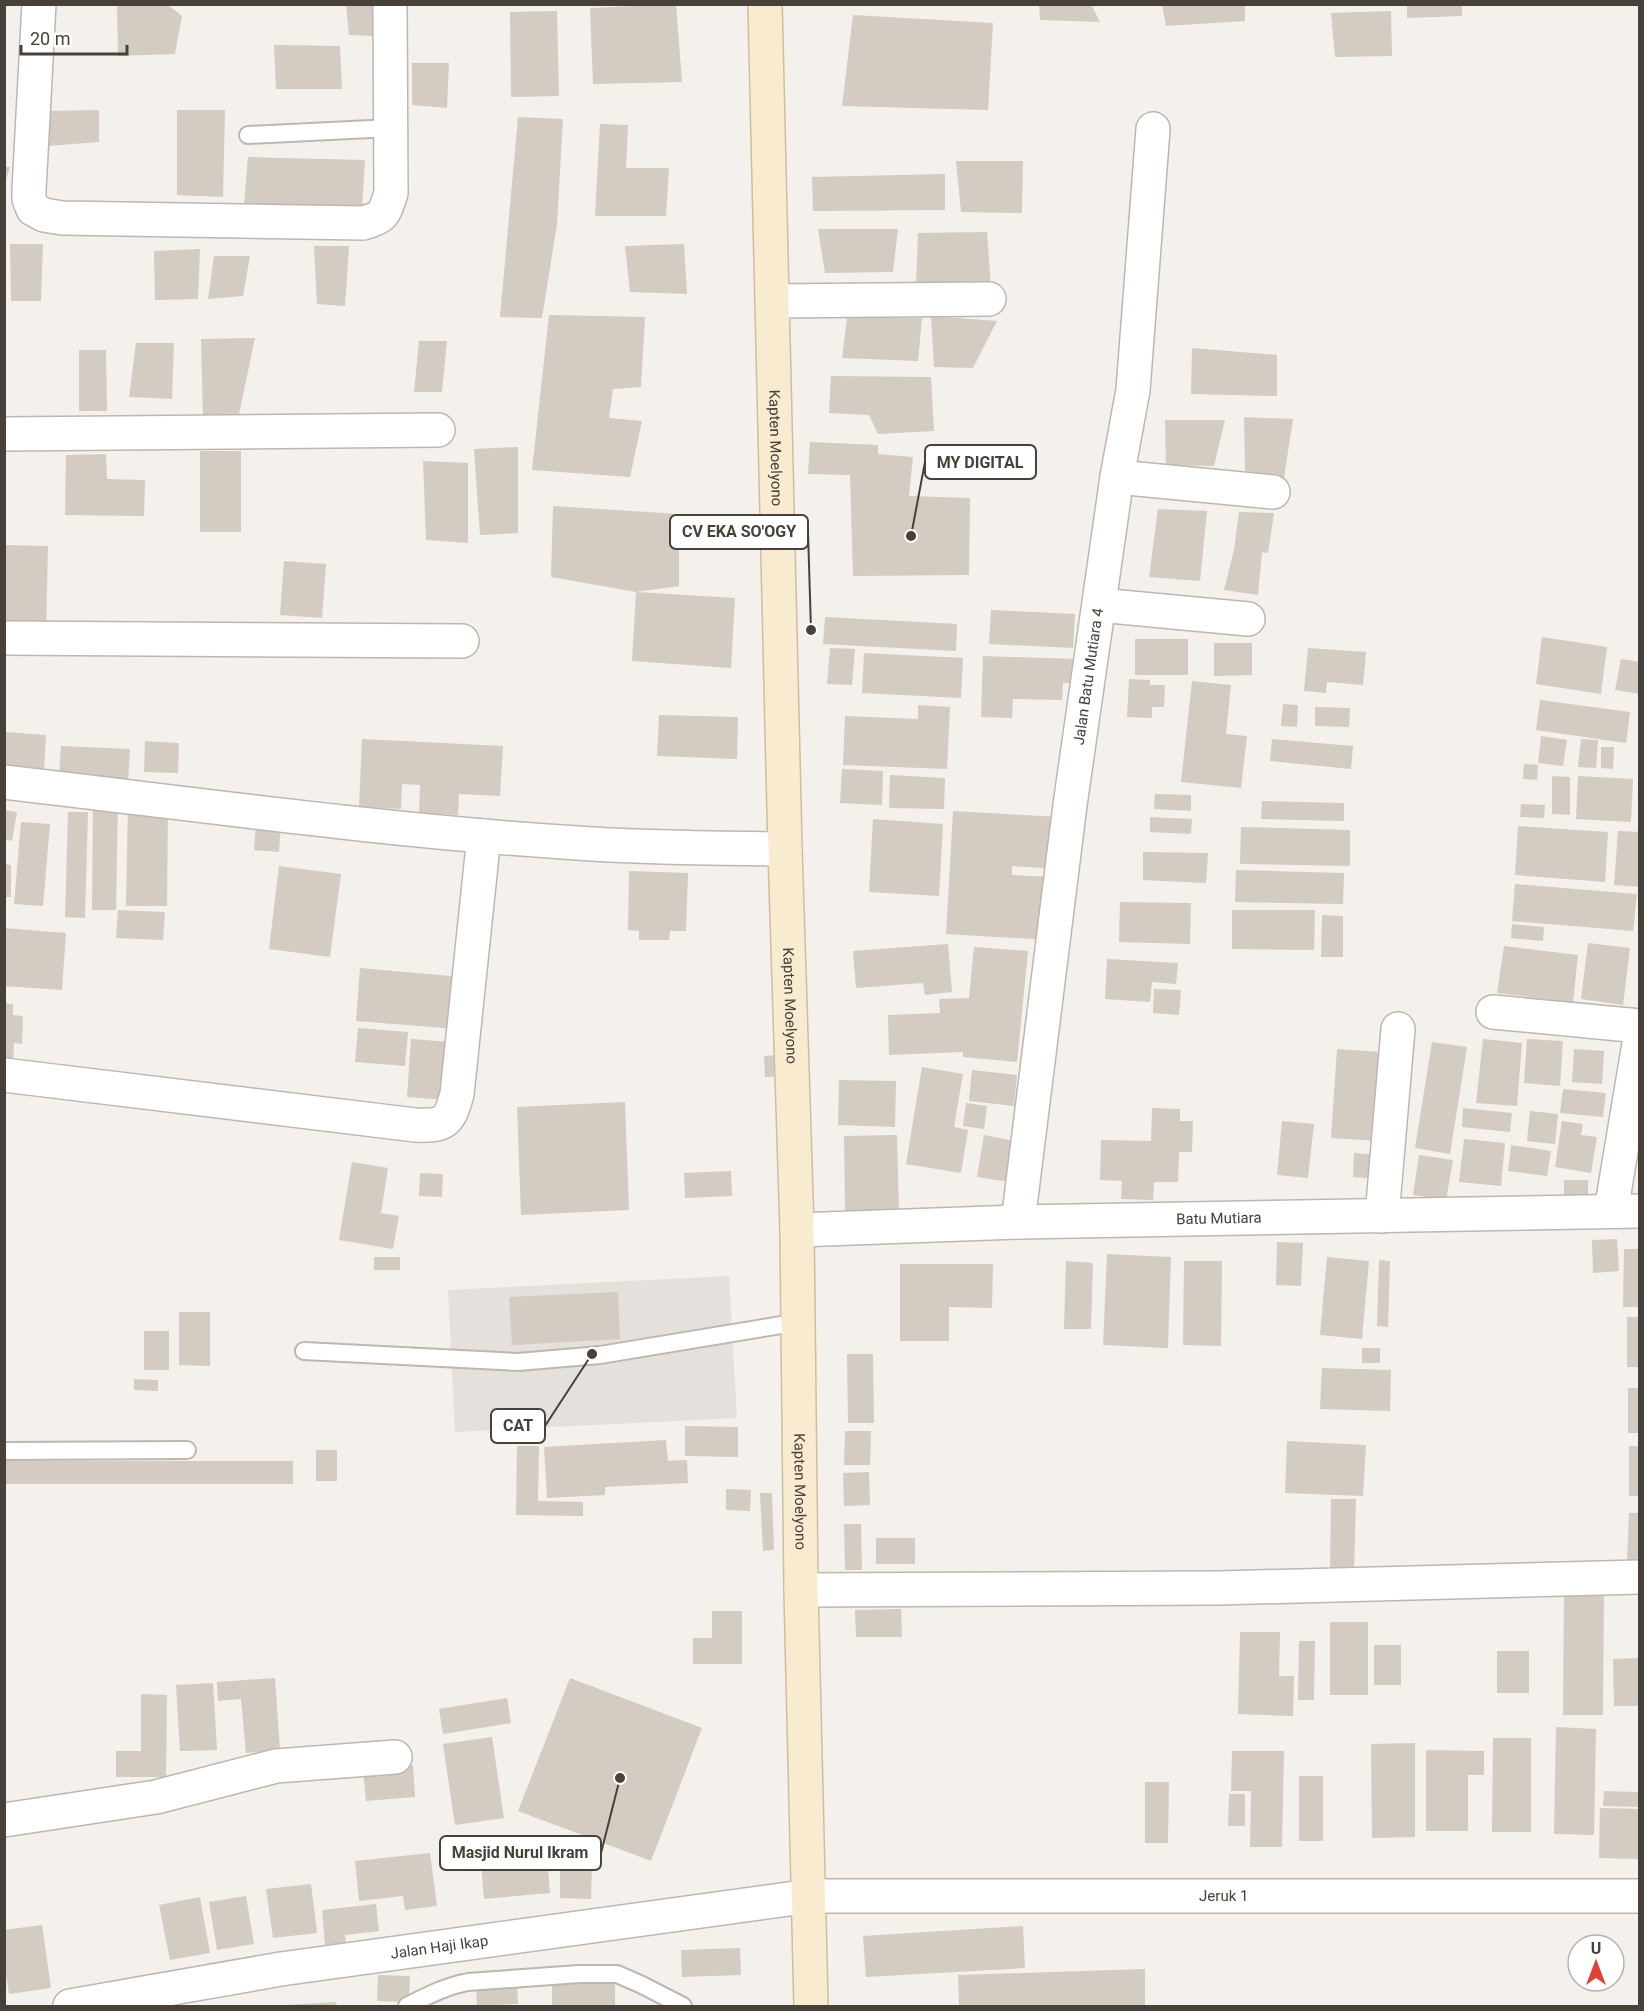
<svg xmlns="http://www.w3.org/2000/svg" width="1644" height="2011" viewBox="0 0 1644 2011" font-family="Roboto,sans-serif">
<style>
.industrial{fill:#e4e0dc}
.building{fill:#d4cbc2}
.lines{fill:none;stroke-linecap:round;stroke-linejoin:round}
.lane-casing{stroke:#beb7af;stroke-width:20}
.street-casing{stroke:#beb7af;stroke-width:36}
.secondary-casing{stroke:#cebea0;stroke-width:36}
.lane{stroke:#fff;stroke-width:16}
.street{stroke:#fff;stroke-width:33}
.secondary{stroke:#f9ebd0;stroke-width:33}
.labels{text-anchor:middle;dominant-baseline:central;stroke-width:6;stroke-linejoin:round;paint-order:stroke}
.street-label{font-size:15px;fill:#47413a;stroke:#fff}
.leader{fill:none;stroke:#47413a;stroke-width:2}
.callout-dot{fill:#47413a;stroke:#fff;stroke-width:2}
.callout{fill:#fff;stroke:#47413a;stroke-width:2}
.callout-label{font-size:16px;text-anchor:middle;font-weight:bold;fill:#47413a}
</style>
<rect width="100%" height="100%" fill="#f4f0eb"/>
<path class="industrial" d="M729,1276l8,142 -282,14 -7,-142z"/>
<path class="building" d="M117,4h50l15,12 -7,38 -57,2z
M346,4h29l-2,32 -24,-1z
M676,4l6,78 -89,2 -3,-76z
M1039,4h52l9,18 -60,-2z
M1162,4h83v17l-79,5z
M1407,4h55v12l-55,2z
M557,11l2,85 -48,1 -1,-85z
M1391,11l1,45 -57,1 -4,-44z
M853,15l140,8 -5,87 -146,-4z
M274,45l66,1 2,43h-66z
M412,63h37l-2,45 -35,-3z
M99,110v32l-51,4 -3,-35z
M177,110h48l-2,87 -46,-2z
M518,117l45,2 -6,105 -15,94 -42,-1z
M600,124l28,1 -2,43h43l-3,48h-71z
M248,157l117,3 -3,49 -118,-3z
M956,161h67l-1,52 -61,-1z
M4,167h6l-5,15h-1z
M945,174v36l-132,1 -1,-34z
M818,229h80l-5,43 -68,1z
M987,232l4,56 -75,-2 2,-53z
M10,244h33l-2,57h-30z
M684,244l3,50 -57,-2 -5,-46z
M314,246h35l-4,60 -28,-2z
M200,249l-2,50 -43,1 -1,-49z
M214,256h36l-7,40 -35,3z
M549,315l96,2 -4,70 -28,2 -4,29 33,3 -12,56 -98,-7z
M931,316l66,5 -24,47 -39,-1z
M847,318h75l-4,43 -76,-3z
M255,338l-17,81 -35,-1 -2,-79z
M419,341h28l-5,51h-28z
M136,343h38l-2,56 -43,-2z
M1192,348l85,7v41l-86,-2z
M79,350h27l1,61h-28z
M831,376l100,1 3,54 -56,3 -9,-19 -40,-2z
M1244,417l49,2 -9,59 -39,-7z
M1165,420h60l-11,46 -48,-1z
M810,442l68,3v9l35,3 -4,39 61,2 -1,77 -116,1 -3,-101 -42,-1z
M518,447v86l-38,2 -6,-86z
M200,451h41v81h-41z
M106,454l1,25 38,1 -1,36 -79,-1 1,-60z
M423,461l45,2v80l-42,-3z
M553,506l126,8v72l-43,6 -85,-15z
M1158,509l49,2 -7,70 -51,-4z
M1239,512l35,1 -6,40 -6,-1 -4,43 -34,-5 10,-40z
M5,545l43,1 -2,85 -41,-1z
M284,561l42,3 -4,54 -42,-3z
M636,592l99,6 -4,70 -99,-7z
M991,610l84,4 -2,34 -84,-4z
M825,617l132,7 -1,27 -133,-7z
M1542,637l65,10 -6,47 -65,-10z
M1135,639h53v36h-53z
M1214,643h38v32l-38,1z
M830,648l25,1 -3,36 -25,-1z
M1308,648l58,4 -3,33 -36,-3 -1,11 -22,-2z
M864,653l99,5 -2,40 -99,-5z
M983,656l93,3 -1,24h-12l-1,17 -49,-1 -1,19 -31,-1z
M1621,659l19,3v32l-25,-4z
M1129,679l21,1v5h15l-1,22h-12v11l-25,-1z
M1192,681l39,4 -5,49 21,2 -6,52 -60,-6z
M1540,700l90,12 -4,31 -90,-13z
M1283,704l15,1 -1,22 -16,-1z
M918,705l32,2 -3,62 -104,-4 2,-49 73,3z
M1315,707l35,1 -1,19 -34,-1z
M659,715l79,2 -1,42 -80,-3z
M4,732l42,3 -2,36 -40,-2z
M1541,736l26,4 -4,26 -25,-3z
M362,739l141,7 -3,50 -41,-2 -1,21 -39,-2 1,-28 -18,-1 -1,25 -42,-2z
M1272,739l81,7 -2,23 -81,-8z
M1581,739l17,1 -2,28 -18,-1z
M145,741l34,2 -1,30 -34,-1z
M61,746l69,3 -2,32 -69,-4z
M1601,747h13l-1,22 -12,-1z
M1524,764l14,1 -1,15 -14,-1z
M842,769l41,2 -1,34 -42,-2z
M890,775l55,3 -1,31 -55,-1z
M1552,776l18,1v38l-18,-1z
M1578,776l55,3 -2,43 -55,-3z
M1155,794l36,1v16l-37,-2z
M93,798h25l-2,112h-24z
M1262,801l82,2v18l-83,-2z
M128,804l40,1 -1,101h-41z
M1521,804l24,1 -1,13 -24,-1z
M4,810l13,2 -5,29 -8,-2z
M953,811l106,6 -3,52 -44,-3v9l40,2 -4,63 -102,-6z
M68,812h20l-3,106 -20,-1z
M1150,817l42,2 -1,15 -41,-2z
M873,819l70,5 -4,72 -70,-4z
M21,822l29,2 -7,82 -29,-2z
M256,824l25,2 -2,26 -25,-2z
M1518,826l90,6 -3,50 -90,-7z
M1241,827l109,3v36l-110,-2z
M1618,831l22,1v55l-26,-2z
M1143,852l65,1 -2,30 -63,-3z
M4,864l7,1v32h-7z
M279,866l62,8 -11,83 -61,-8z
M1236,870l108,3 -1,31 -108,-2z
M629,871l59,2 -2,58h-16l-1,9h-30v-9l-11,-1z
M1515,884l122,10 -4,37 -121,-10z
M1120,902l71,1 -1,41 -71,-2z
M118,910l47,2 -2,28 -47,-2z
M1232,910h83l-1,40 -82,-1z
M1322,915l21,1v41h-22z
M1512,924l32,3 -1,14 -32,-3z
M4,928l62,5 -4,57 -58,-4z
M1588,943l42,5 -7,57 -42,-6z
M948,944l4,48 -27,3 -2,-12 -67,5 -3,-37z
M1504,946l74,9 -5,47 -76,-9z
M974,947l54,4 -11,111 -54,-5v-5l-74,3 -1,-40 52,-2 -1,-14 30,-1z
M1107,959l71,4 -2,21 -24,-2 -2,20 -45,-3z
M360,968l102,9 -5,52 -101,-8z
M1154,989l27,1 -2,25 -26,-2z
M4,1003l9,1v11l10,1 -1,28 -8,-1 -1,24h-9z
M358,1028l50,4 -3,34 -50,-4z
M411,1039l40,3 -3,58 -41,-3z
M1483,1039l39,4 -5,63 -41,-3z
M1527,1039l36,2 -3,45 -36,-3z
M1432,1042l35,5 -17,107 -35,-6z
M1337,1049l46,3 -6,89 -46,-3z
M1574,1049l30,2 -2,33 -30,-2z
M775,1055l2,22h-12l-1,-21z
M922,1067l41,7 -9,53 14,3 -7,43 -55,-9z
M972,1070l45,5 -3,31 -45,-5z
M839,1080l57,1 -1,46 -57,-2z
M1563,1089l43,4 -3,24 -43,-4z
M625,1102l4,108 -108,5 -4,-108z
M966,1103l21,3 -3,23 -21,-3z
M1152,1108l28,1v12h13l-1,31h-13l-1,30h-24l-1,18 -32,-1 1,-18 -22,-1 1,-40 50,1z
M1463,1108l49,5 -2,19 -48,-5z
M1530,1111l28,3 -3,30 -28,-3z
M1282,1121l32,3 -6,54 -31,-3z
M1562,1121l21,3 -2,11 16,2 -6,36 -36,-6z
M897,1135l2,76 -54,1 -1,-76z
M984,1135l30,6 3,42 -40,-6z
M1464,1139l41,4 -4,43 -42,-4z
M1511,1145l40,6 -4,25 -39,-5z
M1354,1153l29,2 -1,24 -29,-2z
M1419,1155l34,5 -7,40 -33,-5z
M352,1162l36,6 -7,45 18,3 -6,33 -54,-9z
M731,1171l1,25 -47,2 -1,-25z
M420,1173l23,1 -1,23 -23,-1z
M1564,1180h24v16h-24z
M1617,1239l2,32 -26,2 -1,-33z
M1277,1242l26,1 -2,43 -25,-1z
M1624,1249h16v58h-17z
M1107,1254l64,3 -3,91 -65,-3z
M374,1257h26v13h-26z
M1327,1257l42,4 -7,78 -42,-4z
M1379,1260l11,1 -2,66 -11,-1z
M1066,1261l27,2 -2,66h-27z
M1184,1261h38l-1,85 -38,-1z
M900,1264h93l-1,44 -43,-1v34h-49z
M618,1292l2,47 -108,6 -3,-48z
M179,1312h31v54l-31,-1z
M1627,1317h13v50h-13z
M144,1331h25v39h-25z
M1362,1348h18v15h-18z
M847,1354h26l1,69h-26z
M1322,1368l69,2 -1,41 -70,-2z
M134,1379l24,1v11l-24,-1z
M1628,1388h12v45h-12z
M685,1426l53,1v30l-53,-1z
M845,1431h26l-1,34h-26z
M666,1440l2,21 19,-1 1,23 -83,4v8l-58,3 -3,-51z
M1287,1441l79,4 -3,51 -78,-3z
M517,1446h22l-1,55 45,1v14l-67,-1z
M1629,1446h11v50h-11z
M316,1450h21v31h-21z
M4,1461h289v23h-289z
M869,1472l1,33 -26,1 -1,-33z
M726,1489l25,1 -1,21 -24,-1z
M760,1493h12l2,57 -11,1z
M1331,1499h25l-2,73 -24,-1z
M1629,1513h11v49h-13z
M844,1524h17l1,46h-17z
M876,1538h39v26h-39z
M1564,1591h40l-1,124h-40z
M901,1609l1,28h-46l-1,-27z
M712,1611h30v53h-49v-26h19z
M1330,1622h38v73h-38z
M1240,1632h40l-1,44h15l-1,40 -55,-2z
M1299,1641h16l-1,59h-16z
M1374,1645h27v40h-27z
M1497,1651h32v42h-32z
M1640,1658v48h-26l-1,-47z
M275,1678l5,72 -34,3 -5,-54 -23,2 -1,-19z
M570,1678l132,50 -51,133 -133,-50z
M213,1683l4,67 -37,1 -4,-66z
M141,1694l26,1 -1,82h-50v-26h25z
M507,1698l4,25 -68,11 -4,-25z
M1556,1727l40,2 -2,106 -40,-1z
M492,1737l12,81 -49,7 -12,-81z
M1493,1738h38v94h-39z
M1415,1743v94l-43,1 -1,-94z
M1426,1750l58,1v24h-16v56h-42z
M1232,1751h52l-2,96h-32l1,-56h-20z
M413,1765l2,32 -49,4 -3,-33z
M1299,1776h24v65h-24z
M1145,1782h24l-1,61h-23z
M1604,1791l36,1v15l-37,-1z
M1229,1794h16v32h-17z
M1600,1808l40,1v50l-41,-1z
M546,1846l4,47 -66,6 -4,-47z
M430,1853l7,53 -32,4 -2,-14 -44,5 -4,-40z
M560,1863h32l-1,36 -31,-1z
M311,1884l6,49 -44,5 -7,-49z
M246,1896l8,48 -37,6 -8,-48z
M200,1897l10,56 -40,7 -11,-55z
M376,1904l3,27 -34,4 1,8 -21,2 -3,-35z
M42,1925l9,63 -42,6 -5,-31v-33z
M1023,1926l2,42 -159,9 -3,-41z
M740,1948l1,27 -59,2 -1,-27z
M1145,1969v37h-186l-1,-31z
M378,1975l32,1 -1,26 -32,-1z
M615,1982v24h-63v-22z
M517,1984l1,20 -41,2 -1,-20z
M336,2002l1,4h-51v-1z"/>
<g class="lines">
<g class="lane-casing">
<path id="lane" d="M248,135l143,-7
M304,1351l214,11 82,-7 199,-33
M4,1451l183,-1
M407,2006c20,-10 39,-20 61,-24l111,-8h38l23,10 43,22"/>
</g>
<g class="street-casing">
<g id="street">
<path d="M39,4l-10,186v9l4,10 11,6 18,3 301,5c22,-6 21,-9 28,-30l-1,-189"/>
<path d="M773,301l216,-2"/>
<path d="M4,434l434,-4"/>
<path d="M1117,477l156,15"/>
<path d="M1099,605l149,14"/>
<path d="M4,638l458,3"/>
<path d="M4,782c191,22 381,49 573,61 69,5 139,5 208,6"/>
<path d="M1493,1012l147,14"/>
<path d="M4,1075l411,50c30,1 34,-2 42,-31l27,-258"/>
<path d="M1611,1211l29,-173"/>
<path d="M1382,1216l16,-187"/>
<path id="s1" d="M1018,1222l52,-417 47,-328 16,-87 20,-261"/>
<path id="s2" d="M797,1230l221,-8 622,-11"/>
<path d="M801,1590l418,-2 421,-11"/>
<path d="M4,1820l152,-23 120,-31 119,-9"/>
<path id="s3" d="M70,2006l211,-37 529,-73h830"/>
</g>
</g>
<g class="secondary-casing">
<g id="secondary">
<path id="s4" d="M765,4l20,845 12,381 4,360 10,416"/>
</g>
</g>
<use href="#lane" class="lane"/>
<use href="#street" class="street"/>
<use href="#secondary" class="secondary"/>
</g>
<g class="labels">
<g class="street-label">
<text stroke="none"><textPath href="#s4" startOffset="444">Kapten Moelyono</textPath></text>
<text stroke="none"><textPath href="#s1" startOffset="550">Jalan Batu Mutiara 4</textPath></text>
<text stroke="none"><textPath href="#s4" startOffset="1002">Kapten Moelyono</textPath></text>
<text stroke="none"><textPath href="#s2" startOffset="422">Batu Mutiara</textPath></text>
<text stroke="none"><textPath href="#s4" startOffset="1488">Kapten Moelyono</textPath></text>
<text stroke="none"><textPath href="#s3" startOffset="1162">Jeruk 1</textPath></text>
<text stroke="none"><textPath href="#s3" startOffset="374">Jalan Haji Ikap</textPath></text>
</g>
</g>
<path class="leader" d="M911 536L925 462M811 630L808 532M592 1354L545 1426M620 1778L601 1853"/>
<g class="callout-dot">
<circle cx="911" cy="536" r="6"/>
<circle cx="811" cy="630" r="6"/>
<circle cx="592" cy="1354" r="6"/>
<circle cx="620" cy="1778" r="6"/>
</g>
<g class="callout">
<rect x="925" y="445" width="111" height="34" rx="6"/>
<rect x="670" y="515" width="138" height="34" rx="6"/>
<rect x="491" y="1409" width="54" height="34" rx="6"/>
<rect x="440" y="1836" width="161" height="34" rx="6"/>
</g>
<g class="callout-label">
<text x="980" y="468">MY DIGITAL</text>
<text x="739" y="537">CV EKA SO'OGY</text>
<text x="518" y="1431">CAT</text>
<text x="520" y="1858">Masjid Nurul Ikram</text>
</g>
<rect width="1644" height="2011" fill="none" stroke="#47413a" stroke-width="12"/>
<g transform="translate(1596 1963)"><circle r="28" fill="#ffffff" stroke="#b5b3b0" stroke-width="1.5"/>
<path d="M0-4.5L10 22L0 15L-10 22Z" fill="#e14035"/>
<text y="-9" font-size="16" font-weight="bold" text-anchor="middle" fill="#47413a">U</text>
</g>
<path d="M21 45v9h106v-9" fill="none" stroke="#47413a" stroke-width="3"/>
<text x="30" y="45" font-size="18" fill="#47413a" stroke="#ffffff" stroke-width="4.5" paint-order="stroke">20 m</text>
</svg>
